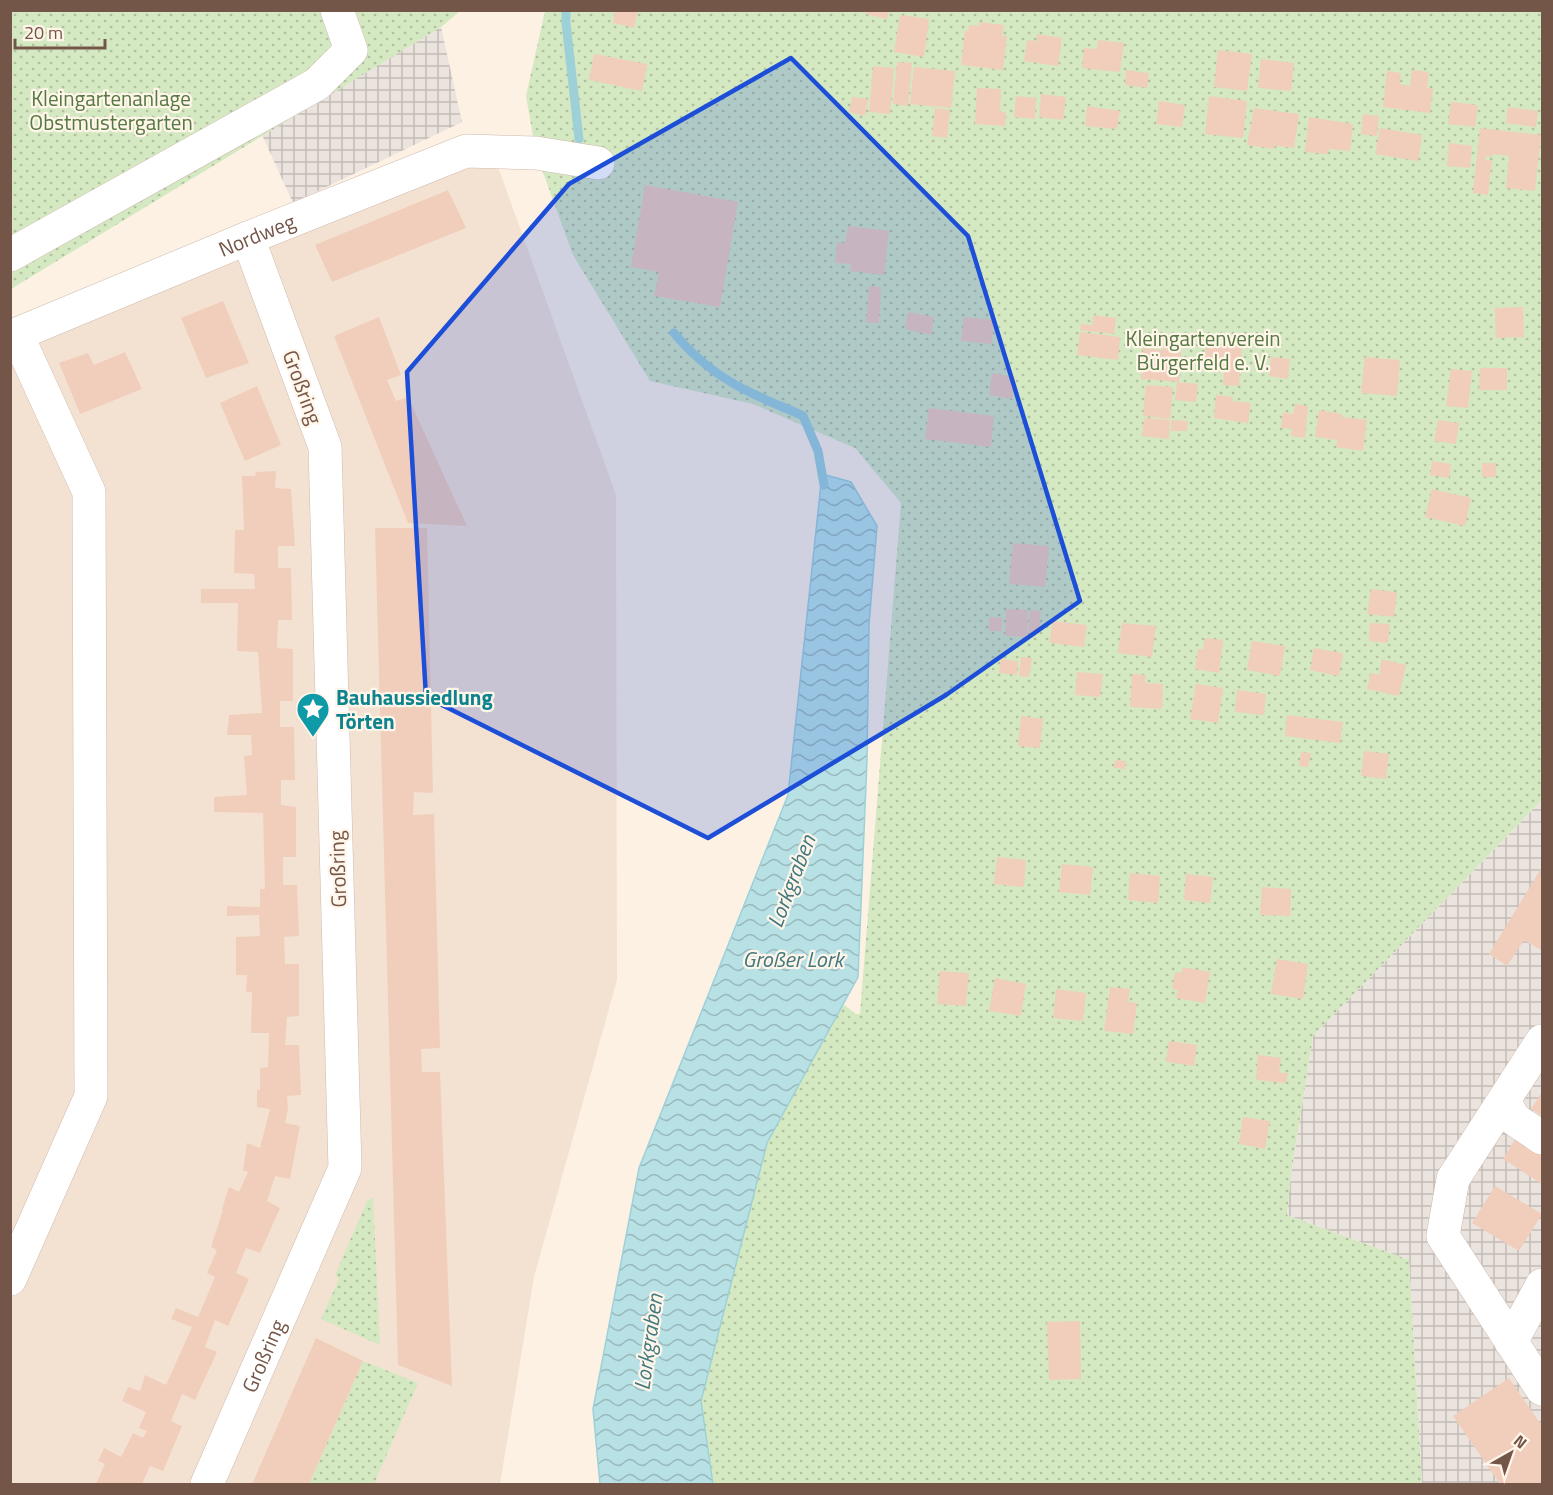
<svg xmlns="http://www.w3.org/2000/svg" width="1553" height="1495" viewBox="0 0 1553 1495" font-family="'Titillium Web',sans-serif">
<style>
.residential{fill:#f3e2d2}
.industrial{fill:url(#industrial-grid)}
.green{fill:url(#green-dots)}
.water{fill:url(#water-waves);stroke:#9ed1d7;stroke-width:1.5}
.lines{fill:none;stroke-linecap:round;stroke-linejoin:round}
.stream{stroke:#9ed1d7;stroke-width:9}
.building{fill:#f1cebb}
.minor-casing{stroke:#cfbaad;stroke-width:34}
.minor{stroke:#fff;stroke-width:33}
.marked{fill:#1d4ed8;fill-opacity:0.2;stroke:#1d4ed8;stroke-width:4.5;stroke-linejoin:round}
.labels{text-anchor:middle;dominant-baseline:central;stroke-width:4.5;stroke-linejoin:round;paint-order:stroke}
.park-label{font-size:21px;fill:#557942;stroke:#fff5e9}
.street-label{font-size:21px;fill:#745649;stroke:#fff5e9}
.culture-label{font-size:21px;font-weight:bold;fill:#0d838f;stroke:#fff5e9;text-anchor:start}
.water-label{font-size:22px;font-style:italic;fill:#407980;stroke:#fff5e9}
</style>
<defs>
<pattern id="industrial-grid" width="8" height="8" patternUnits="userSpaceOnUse" patternTransform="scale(1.5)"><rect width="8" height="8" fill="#ebe4de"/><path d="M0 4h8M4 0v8" fill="none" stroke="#c3bcb6"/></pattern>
<pattern id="green-dots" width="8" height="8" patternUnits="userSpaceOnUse" patternTransform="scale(1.5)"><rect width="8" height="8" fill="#d4e9c2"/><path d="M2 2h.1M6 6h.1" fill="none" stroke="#b1c0a0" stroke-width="1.8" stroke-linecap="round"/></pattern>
<pattern id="water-waves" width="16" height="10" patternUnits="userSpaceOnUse" patternTransform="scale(1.5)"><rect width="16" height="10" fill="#b8e1e5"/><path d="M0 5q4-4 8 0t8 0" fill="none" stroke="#9ab9bc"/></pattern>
</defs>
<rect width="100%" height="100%" fill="#fcf1e3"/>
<path class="residential" d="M493,153l123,342 1,485 -83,297 -34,207h-489v-1142z"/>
<path class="industrial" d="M441,27l21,95 -169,81 -31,-68z
M1542,800v684h-120l-13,-224 -122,-45 4,-41 22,-138z"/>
<path class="green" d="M11,11h449l-19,16 -430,262z
M545,11h997v789l-229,236 -22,138 -4,41 122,45 13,224h-709l-12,-83 66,-258 76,-139 13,10h4l41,-511 -46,-55 -102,-44 -103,-23 -77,-126 -37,-102 -10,-57z
M373,1197l7,148 -59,-26 18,-40 -4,-4 32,-74z
M363,1361l55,22 -44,101h-65z"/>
<path class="water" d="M822,474l29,8 26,44 -8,99 -2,135 -9,217 -91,166 -66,258 12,83h-113l-7,-75 46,-241 149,-373z"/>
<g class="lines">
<path class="stream" d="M566,10v13l13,116
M674,333c24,29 51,49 86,64 14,7 29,12 43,19l15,35 6,34"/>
</g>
<path class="building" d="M615,10h23l-4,18 -21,-5z
M867,10h22l-2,9 -21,-5z
M900,15l29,4 -5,38 -30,-5z
M980,22l24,3 -2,11h5l-4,34 -42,-5 4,-34h3l1,-6 10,1z
M1037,34l25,4 -4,28 -34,-5 3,-21 10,1z
M1098,40l26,3 -4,29 -38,-4 2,-20 13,1z
M1218,50l34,4 -5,37 -33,-4z
M594,54l53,10 -5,27 -53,-11z
M1261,59l33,4 -3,28 -33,-3z
M897,62l15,1 -4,43 -15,-2z
M873,66l21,2 -4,46 -21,-2z
M914,67l41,4 -4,37 -41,-4z
M1126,70l23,3 -2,15 -22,-3z
M1412,70l17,2 -2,16h6l-3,25 -47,-6 4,-36 14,2 -1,11 10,2z
M977,88l24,1 -1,23h6l-1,14 -30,-2z
M1041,94l25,3 -3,23 -24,-3z
M1016,96l20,2 -1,21 -21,-2z
M1209,96l38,5 -4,37 -38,-4z
M852,97l16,2 -3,17 -16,-4z
M1159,101l26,4 -3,22 -26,-3z
M1451,102l27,3 -3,22 -27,-3z
M1087,106l33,5 -3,18 -32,-3z
M1508,107l30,4 -2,16 -30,-4z
M935,108l15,2 -3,28 -15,-2z
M1254,108l45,6 -5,34 -19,-2 -1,3 -27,-4z
M1363,114l16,2 -2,20 -16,-2z
M1309,117l44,7 -3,27 -21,-2 -1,5 -23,-2z
M1380,128l42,7 -4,26 -43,-7z
M1480,128l61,7 -6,56 -29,-3 3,-32 -16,-2 -1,3 -6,-1v4h6l-4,35 -15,-2z
M1449,143l23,3 -2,22 -23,-2z
M645,185l93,17 -18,105 -66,-11 5,-24 -28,-5z
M448,190l18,38 -134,54 -17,-37z
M848,226l41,5 -5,44 -34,-4 1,-7 -16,-1 2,-21 8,1z
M869,286l12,1 -2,36h-13z
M223,301l26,62 -43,15 -25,-60z
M1523,307l1,30 -28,1 -1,-30z
M908,312l26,5 -3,18 -26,-6z
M1093,315l23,3 -2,16 -34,-4 1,-6 11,1z
M379,317l22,58 -14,5 9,21 12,-4 59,129 -59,-3 -74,-187z
M964,317l30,3 -2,24 -31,-3z
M1080,332l40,5 -2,23 -41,-5z
M1164,335l18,2 -3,45 -38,-3 2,-31 20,2z
M1206,344l36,2 -3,40 -16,-1 1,-13 -20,-1z
M125,352l17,37 -62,25 -21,-51 29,-10 6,12z
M1271,357l19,2 -2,20 -19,-3z
M1365,357l35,3 -3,36 -36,-3z
M1480,368h27v22h-28z
M1451,369l21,2 -4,37 -22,-2z
M992,373l23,4 -3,22 -23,-4z
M1177,382l21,2 -2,18 -21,-2z
M1146,385l27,2 -3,32 -27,-3z
M257,386l24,59 -36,16 -25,-58z
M1216,395l17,2 -1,4 19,2 -3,20 -34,-5z
M1295,404l13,2 -3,32 -14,-2 1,-7 -11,-1 2,-16 10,2z
M929,408l65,8 -3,31 -66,-8z
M1319,410l23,4v3l25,3 -4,31 -27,-4 1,-7 -22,-3z
M1144,418l26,2 -1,19 -27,-3z
M1171,420l17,1 -1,10h-16z
M1438,420l21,3 -3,21 -22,-3z
M1432,461l19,3 -2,14 -19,-3z
M1482,463h14v14h-14z
M276,471l-1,17 16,1 4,57h-17v22h13l1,52h-14l-1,28 16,1v52h-13v26h14l1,53h-14v25l15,2v50h-13v28h14l2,51 -15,1 1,27h14v52l-12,1 -2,28h14l2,50 -14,1 1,13 -3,14 15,3 -10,53 -15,-3 -8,25 13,7 -20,45 -14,-5 -10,25 13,6 -21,47 -13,-6 -10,27 12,5 -22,48 -13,-6 -11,27 11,5 -19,45 -13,-5 -8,18h-46l9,-20 -7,-3 6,-13 17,9 12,-24 10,5 4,-7 -8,-3 7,-16 -24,-11 6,-14 12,4 5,-16 21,10 26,-58 -21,-8 5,-11 22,9 17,-40 -8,-4 10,-23 -6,-3 12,-37 -1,-1 7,-22 10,5 9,-20 -5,-2 4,-27 13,5 10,-39 -13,-2v-17h3v-22l8,-1 1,-34h-18l1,-41h-6l1,-17h-11v-38l24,-1 -1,-21 -32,1v-10l33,1v-18h5l-2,-76 -49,-1v-15l33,-2 -3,-39 8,-1 -1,-20h-24l2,-20 33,-2 -4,-61 -21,-1 1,-48h-37v-14h54l-1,-15 -20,-1 1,-43h9l-2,-54h13l1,-4z
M1432,489l39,9 -6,28 -40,-9z
M375,528h52l6,265 -19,-1 -1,23 21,-1 6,234 -19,1 1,23h18l12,314 -54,-21z
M1013,543l36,3 -4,41 -36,-3z
M1371,589l26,3 -3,25 -27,-3z
M1006,609l22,1 -1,27 -22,-1z
M1030,610l11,1 -2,22h-11z
M989,617l13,1v13h-13z
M1052,621l35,4 -3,22 -34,-4z
M1122,623l34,3 -4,31 -34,-4z
M1370,623l20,1 -2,19 -19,-2z
M1205,638l18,2 -4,33 -24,-4 3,-20h5z
M1252,641l33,5 -5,30 -33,-6z
M1314,648l29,5 -4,23 -29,-6z
M1021,657l11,1 -3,19 -10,-1z
M1001,659l17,2 -1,14 -18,-2z
M1382,659l24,6 -7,31 -32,-7 4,-16 8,2z
M1077,672l26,2 -3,23 -25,-2z
M1132,674l14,1 -1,8 18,1 -1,25 -32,-2z
M1196,684l27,4 -5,35 -28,-4z
M1237,690l29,4 -2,21 -29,-3z
M1287,715l56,7 -3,21 -55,-7z
M1021,716l22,3 -3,29 -22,-2z
M1364,751l25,3 -3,25 -25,-3z
M1301,752l10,1 -3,14 -9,-1z
M1115,760l11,1 -1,8 -11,-1z
M997,857l29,3 -2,27 -30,-3z
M1062,864l31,3 -3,28 -31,-3z
M1542,867v81l-1,2 -17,-10 -17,26 -18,-12z
M1130,873l30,3 -2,27 -30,-3z
M1186,874l27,3 -3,26 -26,-3z
M1262,887l29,2 -1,27 -30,-1z
M1277,959l31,5 -5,35 -32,-5z
M1183,967l27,5 -5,31 -29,-5 2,-8 -6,-1 3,-17 6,1z
M940,971l29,2 -3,33 -29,-2z
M995,978l31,6 -5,32 -32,-5z
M1110,987l20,2 -2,13 9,1 -4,31 -29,-3z
M1056,989l30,4 -3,28 -30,-3z
M1169,1041l28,4 -3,21 -28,-4z
M1258,1055l23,3 -2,15h9l-2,10 -30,-3z
M1542,1092v24l-11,-7z
M1243,1117l27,4 -5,28 -26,-5z
M1518,1134l24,16v34l-39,-25z
M1495,1186l47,28 -23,37 -47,-28z
M1080,1321l1,58 -32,1 -2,-58z
M316,1338l47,23 -54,123h-57z
M1509,1378l33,48v58h-42l-47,-68z"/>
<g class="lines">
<g class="minor-casing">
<g id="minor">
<path d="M10,255l307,-171 34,-34 -14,-40"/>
<path id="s1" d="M10,337l238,-99 218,-87 70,2 62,10"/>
<path d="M1542,1041l-89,138 -10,57 99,153"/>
<path d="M1504,1101l10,18 28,19"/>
<path d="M10,1279l81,-183 -2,-604 -72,-157"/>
<path d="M1511,1342l31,-57"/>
<path id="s2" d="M207,1484l138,-316 -20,-721 -77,-209"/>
</g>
</g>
<use href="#minor" class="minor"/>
</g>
<path class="marked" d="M791,58l177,178 112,365 -134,94 -238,143 -282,-141 -19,-325 162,-188z"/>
<defs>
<g id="sight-pin" transform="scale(1.725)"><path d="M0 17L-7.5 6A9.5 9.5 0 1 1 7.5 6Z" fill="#0f9aa8" stroke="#fff5e9"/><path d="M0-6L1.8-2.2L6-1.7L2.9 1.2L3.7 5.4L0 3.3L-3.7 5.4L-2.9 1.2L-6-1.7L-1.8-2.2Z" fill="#fff"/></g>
</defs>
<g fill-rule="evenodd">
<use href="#sight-pin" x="313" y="709"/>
</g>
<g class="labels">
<g class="park-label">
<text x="111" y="98">Kleingartenanlage<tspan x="111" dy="24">Obstmustergarten</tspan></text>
<text x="1203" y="338">Kleingartenverein<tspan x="1203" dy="24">Bürgerfeld e. V.</tspan></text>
</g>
<g class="street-label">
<text stroke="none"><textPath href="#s1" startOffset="267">Nordweg</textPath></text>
<text transform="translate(303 387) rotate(70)">Großring</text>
<text transform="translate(337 869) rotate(-92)">Großring</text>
<text stroke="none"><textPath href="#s2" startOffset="140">Großring</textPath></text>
</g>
<g class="culture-label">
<text x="336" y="697">Bauhaussiedlung<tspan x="336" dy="24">Törten</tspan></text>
</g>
<g class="water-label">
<text transform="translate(791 881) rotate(-69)">Lorkgraben</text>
<text x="793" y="959">Großer Lork</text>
<text transform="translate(648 1342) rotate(-82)">Lorkgraben</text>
</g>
</g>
<rect width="1553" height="1495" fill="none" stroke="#745649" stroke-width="24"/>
<g transform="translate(1511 1453) rotate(40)" stroke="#fff5e9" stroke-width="4.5" paint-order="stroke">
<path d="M0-4.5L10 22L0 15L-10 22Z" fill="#745649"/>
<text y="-9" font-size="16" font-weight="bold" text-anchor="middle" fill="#745649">N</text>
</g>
<path d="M15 39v9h90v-9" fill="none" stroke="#745649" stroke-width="3"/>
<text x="24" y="39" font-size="18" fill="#745649" stroke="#fff5e9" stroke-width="4.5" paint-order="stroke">20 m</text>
</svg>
